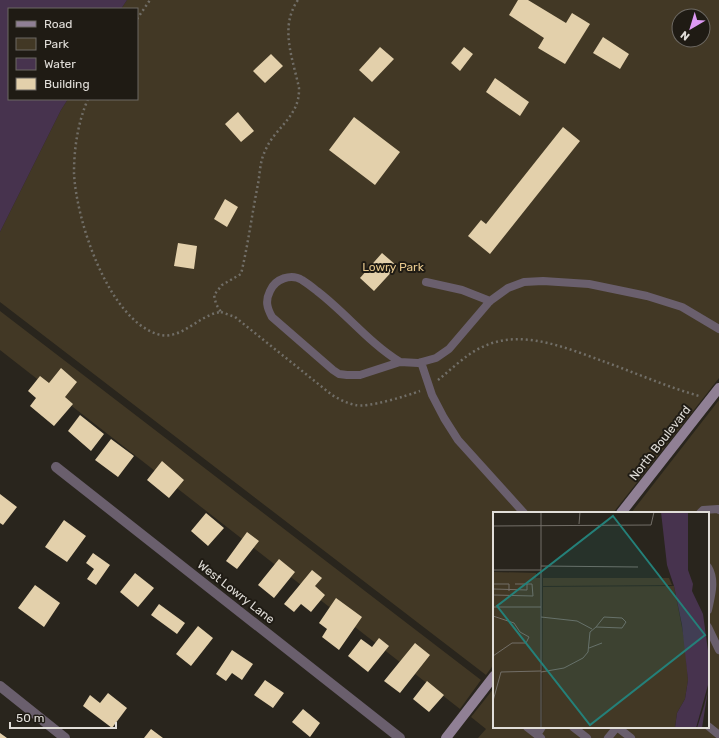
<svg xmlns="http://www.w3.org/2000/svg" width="719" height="738" viewBox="0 0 719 738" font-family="Rubik,sans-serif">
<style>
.green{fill:#423825;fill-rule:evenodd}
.water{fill:#47334e}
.building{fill:#e3d0ab}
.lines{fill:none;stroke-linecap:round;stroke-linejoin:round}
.path{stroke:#716e67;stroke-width:2.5;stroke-dasharray:2 3;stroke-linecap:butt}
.lane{stroke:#6a5f6d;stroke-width:8}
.street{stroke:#6a5f6d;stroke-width:10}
.secondary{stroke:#908095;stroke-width:10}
.labels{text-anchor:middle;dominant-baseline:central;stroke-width:4;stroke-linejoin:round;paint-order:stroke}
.park-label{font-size:12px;fill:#e6c78c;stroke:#1f1b14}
.street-label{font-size:12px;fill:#e1ded9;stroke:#1f1b14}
.inset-road{fill:none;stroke:#736f68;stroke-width:1}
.view{fill:#248079;fill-opacity:0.15;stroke:#248079;stroke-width:2}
.inset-edge{fill:none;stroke:#e1ded9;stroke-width:2}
</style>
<rect width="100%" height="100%" fill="#29251d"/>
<path class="green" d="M127,0h592v378l-106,135h-119v151l-8,11 -486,-373v-70l61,-122 7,-11h69v-90h-16zM679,16h24v24h-24z
M0,311l481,369 -21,29 -460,-359z
M719,400v338h-241l8,-9 -15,-12 23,-29v39h214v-214h-77z"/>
<path class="water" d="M0,0h127l-6,9h-112v90h59l-7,11 -61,122z"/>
<path class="building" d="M518,0h10l38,23 6,-10 18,11 -25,40 -27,-16 6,-10 -35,-23z
M603,37l26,17 -9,15 -27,-16z
M380,47l14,12 -22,23 -13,-12z
M464,47l9,7 -13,17 -9,-8z
M271,54l12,12 -18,17 -12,-12z
M495,78l34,24 -9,14 -34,-24z
M238,112l16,19 -13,11 -16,-18z
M354,117l46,35 -25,33 -46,-35z
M563,127l17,14 -90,113 -22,-18 13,-16 5,4z
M225,199l13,8 -11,20 -13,-8z
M178,243l19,3 -3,23 -20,-3z
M382,253l15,13 -23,25 -14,-13z
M61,368l16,14 -12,15 8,7 -19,22 -24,-20 6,-8 -8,-7 12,-15 9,7z
M80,415l24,19 -13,17 -23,-20z
M111,439l23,17 -16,21 -23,-17z
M162,461l22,19 -15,18 -22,-18z
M0,494l17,13 -14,18 -3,-2z
M206,513l18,15 -16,18 -17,-15z
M64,520l22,16 -19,26 -22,-15z
M247,532l12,9 -22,28 -11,-8z
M93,553l17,12 -14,20 -9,-6 7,-10 -8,-6z
M279,559l16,13 -21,26 -16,-13z
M312,570l10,8 -7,8 10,9 -14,17 -10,-8 -7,8 -10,-8z
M135,573l19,15 -16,19 -18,-15z
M35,585l25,18 -16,24 -26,-19z
M336,598l26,19 -23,33 -17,-13 5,-8 -8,-6z
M159,604l26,19 -8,11 -26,-19z
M198,626l15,12 -22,28 -15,-12z
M379,638l10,8 -21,26 -20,-16 13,-17 11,8z
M415,643l15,12 -30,38 -16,-12z
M232,650l21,14 -11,16 -10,-7 -6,8 -10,-7z
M265,680l19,13 -11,15 -19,-13z
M427,681l17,14 -15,17 -16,-13z
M108,693l19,15 -15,20 -29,-22 7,-11 10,8z
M303,709l17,14 -10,14 -18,-15z
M151,729l12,9h-19z
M0,733l7,5h-7z"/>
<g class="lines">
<path class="path" d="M137,19l13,-19
M88,99c-10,23 -14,49 -14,74 2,47 34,145 83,161 24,8 42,-20 64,-22l-5,-8 -2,-9 8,-10 19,-11c7,-29 11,-60 17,-90 2,-11 2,-23 7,-33 10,-24 35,-34 34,-63 -6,-29 -20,-61 -1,-88
M221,312l14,5 97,78c7,4 14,8 23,10 13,3 51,-9 65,-14
M438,380c15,-12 30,-28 49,-35 39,-16 84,5 121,18 30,11 60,24 91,33"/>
<path class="lane" d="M426,282l36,8 28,11
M400,362c-31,-19 -54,-49 -83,-71 -5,-4 -10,-8 -15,-11 -11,-7 -27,-1 -32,11 -5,10 -3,17 2,26l61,53 6,4 8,1h13l40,-13 18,1 18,-5 13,-9 41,-48 18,-13 16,-6 19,-1 46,3 58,12 35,11 37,22
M421,362l11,33 12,23 14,22 66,73
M700,513l3,-3 15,-1 1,1
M708,567c8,13 3,29 0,43
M708,627l11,23
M708,726l11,9
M527,727l14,11
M573,727l14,11
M617,727l14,11
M537,735l5,-8
M608,738l9,-11"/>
<path class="street" d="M56,467l344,271
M0,686l65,52"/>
<path class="secondary" d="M621,513l98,-125
M446,738l48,-62"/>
</g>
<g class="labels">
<g class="park-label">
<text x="393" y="267">Lowry Park</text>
</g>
<g class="street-label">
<text transform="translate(660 443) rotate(-52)">North Boulevard</text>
<text transform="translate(236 592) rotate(38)">West Lowry Lane</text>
</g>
</g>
<g transform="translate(493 512)">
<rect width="216" height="216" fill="#29251d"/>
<path d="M0,60l43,1v5h4v150h-47zM50,66h126l3,7 -129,1zM181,74l11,57 3,37 -3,19 -8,14 -2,15h-133l1,-141z" fill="#423825"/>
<path d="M168,0h27v58l5,14 -1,7 11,23 6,44 -1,27 -12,43h-21l2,-15 8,-14 3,-19 -6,-55 -8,-39 -7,-21zM215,178l-6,38h-5l7,-22z" fill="#47334e"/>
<path class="inset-road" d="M86,12l1,-12M0,14l158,-1 3,-13M48,54l97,1M0,58h48M0,72h16v7M0,77l34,1v-6M0,83l40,1 -1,-12h-17M0,95h48M0,104l21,7 6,9 9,5 -3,6h-14l-19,13M48,105l36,4 15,8M96,136l13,-5M48,160l23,-4 19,-10 5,-6 2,-20 6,-5 26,1 4,-6 -4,-4 -18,-1 -8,10M0,189l8,-29 40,-1M48,216v-216"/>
<path class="view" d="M120,4l92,119 -115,90 -93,-119z"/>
<rect width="216" height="216" class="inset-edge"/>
</g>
<rect x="8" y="8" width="130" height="92" fill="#1f1b14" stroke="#6d6963"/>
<rect x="16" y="21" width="20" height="6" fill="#908095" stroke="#6d6963"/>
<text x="44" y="28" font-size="12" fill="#e1ded9">Road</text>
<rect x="16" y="38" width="20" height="12" fill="#423825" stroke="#6d6963"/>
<text x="44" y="48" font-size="12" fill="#e1ded9">Park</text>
<rect x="16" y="58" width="20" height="12" fill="#47334e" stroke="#6d6963"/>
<text x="44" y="68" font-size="12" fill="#e1ded9">Water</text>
<rect x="16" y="78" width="20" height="12" fill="#e3d0ab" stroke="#6d6963"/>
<text x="44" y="88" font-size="12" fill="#e1ded9">Building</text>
<g transform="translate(691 28) rotate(218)"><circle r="19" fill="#1f1b14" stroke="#6d6963"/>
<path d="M0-3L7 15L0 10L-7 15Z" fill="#dd99f3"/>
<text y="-6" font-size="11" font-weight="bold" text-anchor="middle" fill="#e1ded9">N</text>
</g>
<path d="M10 722v6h106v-6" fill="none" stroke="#e1ded9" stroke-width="2"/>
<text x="16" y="722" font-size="12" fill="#e1ded9" stroke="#1f1b14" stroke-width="3" paint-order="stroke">50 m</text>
</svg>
